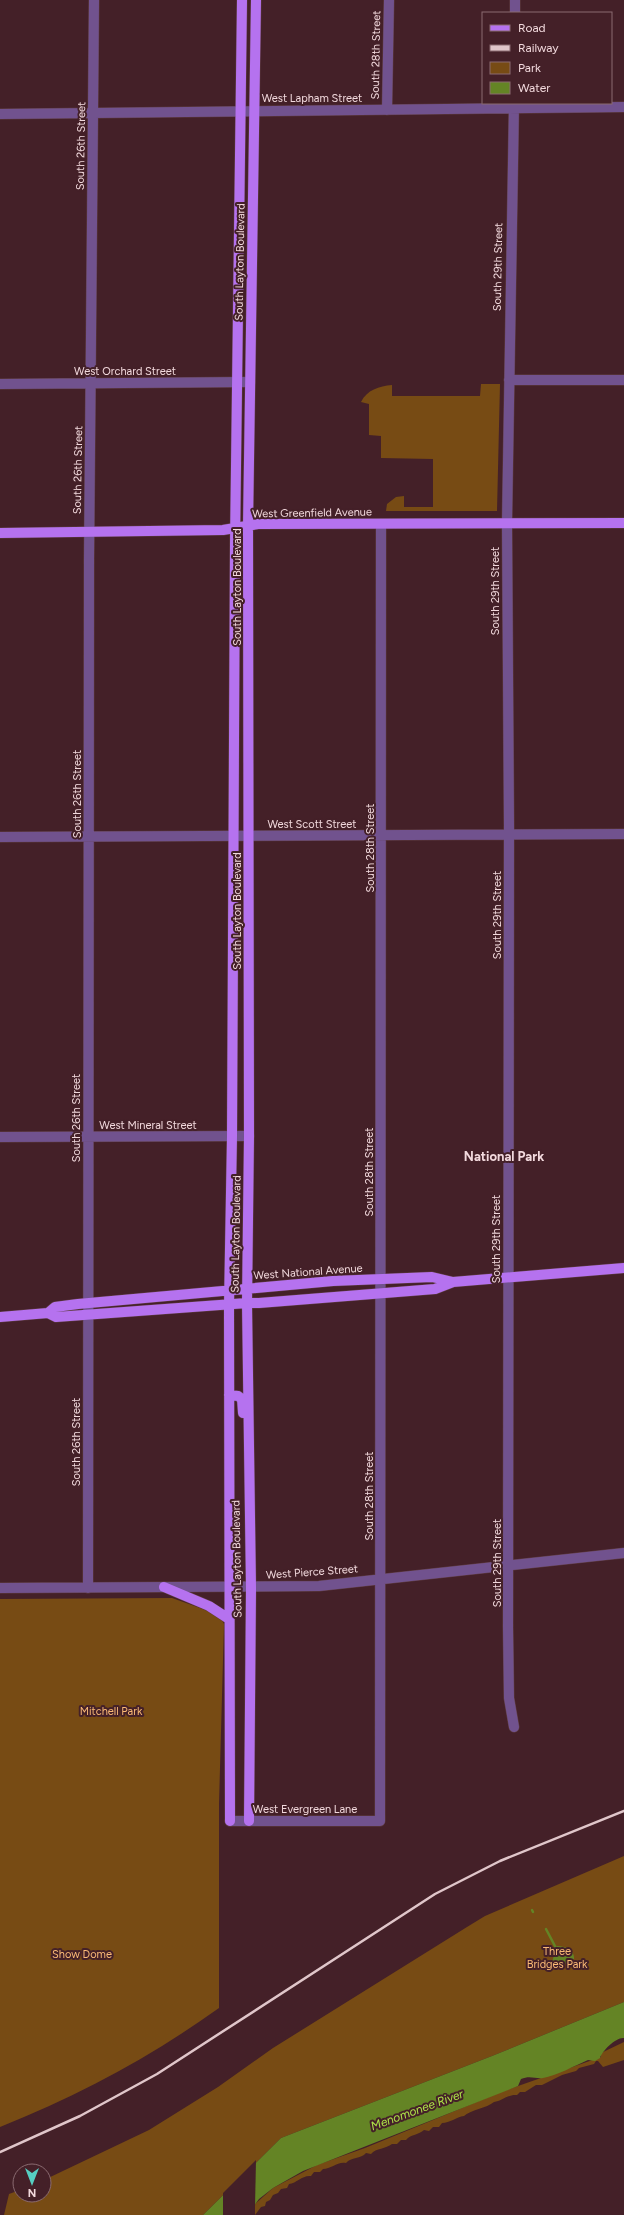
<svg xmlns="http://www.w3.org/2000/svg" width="624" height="2215" viewBox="0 0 624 2215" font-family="Figtree,sans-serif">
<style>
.green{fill:#774b14}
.water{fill:#648425}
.pier{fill:#442028}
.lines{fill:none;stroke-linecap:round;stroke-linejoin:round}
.stream{stroke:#648425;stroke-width:2.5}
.minor-casing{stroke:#603e45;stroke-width:11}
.major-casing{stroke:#603e45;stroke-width:11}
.minor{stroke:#71528e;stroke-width:10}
.major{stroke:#b572ef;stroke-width:10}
.rail{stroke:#e0c6ca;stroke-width:2.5}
.labels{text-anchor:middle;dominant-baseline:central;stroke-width:4;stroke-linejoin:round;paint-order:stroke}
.street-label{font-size:11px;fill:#f2d9dd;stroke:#442028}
.park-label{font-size:11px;fill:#fbba76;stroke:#442028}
.water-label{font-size:12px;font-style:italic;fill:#aee448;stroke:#442028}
.quarter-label{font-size:13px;font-weight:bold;fill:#f2d9dd;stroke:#442028}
</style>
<rect width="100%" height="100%" fill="#442028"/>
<path class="green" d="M481,384h19l-3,127h-111l1,-7 9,-7 8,-1v11h29v-48l-52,-1v-22l-12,-1v-31l-8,-2c6,-12 18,-16 31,-17v11h88z
M172,1598l48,17 4,9 -5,180v204c-70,50 -139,87 -219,119v-528z
M624,1856v146l-132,54 -211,82 -78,77h-199l5,-21 11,-4v5h24v-15l105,-50 69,-43 55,-39 194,-121 18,-11z
M624,2042v18l-21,7 -5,-6h-2l-2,3 -15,4 -3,3 -14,4 -20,10h-6l-11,7h-5l-3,3c-9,-1 -15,6 -23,7 -7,6 -24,8 -30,14 -8,1 -14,7 -22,7l-3,4h-6l-4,4 -5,-1c-5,5 -13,4 -18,10h-5l-4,4h-5c-6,5 -16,4 -21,10l-5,-1c-5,6 -15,4 -20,10 -8,-2 -15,6 -23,6l-3,3h-6l-3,4c-9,-1 -14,7 -22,8l-2,4 -6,1 -3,4 -5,2 -3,5 -4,2 -1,4 -4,1 -6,8v-11l18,-16 44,-23 48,-17 136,-56 100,-35v-4z"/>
<path class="water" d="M557,1946c8,0 18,4 17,13l-9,5 -13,-2z
M624,2002v36c-8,-1 -22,13 -24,20l-5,3 -7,-1c-12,5 -32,16 -45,18 -8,1 -13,-3 -22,1l-3,7 -215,85 -30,17 -14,11 -12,16h-44l78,-77 211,-82z"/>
<path class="pier" d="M256,2160l-1,47 -5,8h-27v-22z"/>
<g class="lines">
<path class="stream" d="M532,1910l1,2
M546,1929l10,19"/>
<g class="minor-casing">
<path id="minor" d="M515,13v-13
M514,103l-7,420 2,303 -1,801 1,71 5,29
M387,110l2,-110
M0,114l624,-7
M509,380h115
M0,384l250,-2
M0,837l624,-3
M0,1137l249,-1
M0,1588l319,-2 305,-33
M88,1588l1,-1028 5,-560
M230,1821h150l1,-1297"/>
</g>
<g class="major-casing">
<path id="major" d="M0,533l223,-3 35,-6 366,-1
M48,1313l7,-6 23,-3 255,-23 99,-4 21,5
M0,1317l48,-4 8,4 191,-14h12l176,-14 18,-7 171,-14
M229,1395l9,1 4,3 1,14
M164,1587l45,19 20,13
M230,1821l-1,-516 3,-169 3,-592 7,-544
M249,1821l2,-233 -4,-285 2,-167 -1,-610 8,-526"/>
</g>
<use href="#minor" class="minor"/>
<use href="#major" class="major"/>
<path class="rail" d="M0,2152l80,-36 77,-42 278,-180 65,-33 124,-50"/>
</g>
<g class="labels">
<g class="street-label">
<text transform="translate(376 55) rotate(-89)">South 28th Street</text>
<text x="312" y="98">West Lapham Street</text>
<text transform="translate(81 146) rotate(-89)">South 26th Street</text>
<text transform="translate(240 262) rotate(-89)">South Layton Boulevard</text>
<text transform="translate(498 267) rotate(-89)">South 29th Street</text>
<text x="125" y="371">West Orchard Street</text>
<text transform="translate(78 470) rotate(-89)">South 26th Street</text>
<text transform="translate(312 513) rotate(-1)">West Greenfield Avenue</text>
<text transform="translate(237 587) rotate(-90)">South Layton Boulevard</text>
<text transform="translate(495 591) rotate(-90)">South 29th Street</text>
<text transform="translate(77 794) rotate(-90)">South 26th Street</text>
<text x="312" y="824">West Scott Street</text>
<text transform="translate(370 848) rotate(-90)">South 28th Street</text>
<text transform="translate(237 911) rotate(-90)">South Layton Boulevard</text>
<text transform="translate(497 915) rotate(-90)">South 29th Street</text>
<text transform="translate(76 1118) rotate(-90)">South 26th Street</text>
<text x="148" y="1125">West Mineral Street</text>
<text transform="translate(369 1172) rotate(-90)">South 28th Street</text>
<text transform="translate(236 1234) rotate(-89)">South Layton Boulevard</text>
<text transform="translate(496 1239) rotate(-90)">South 29th Street</text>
<text transform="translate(308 1272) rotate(-4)">West National Avenue</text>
<text transform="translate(76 1442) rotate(-90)">South 26th Street</text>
<text transform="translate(369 1496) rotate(-90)">South 28th Street</text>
<text transform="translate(237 1559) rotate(-91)">South Layton Boulevard</text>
<text transform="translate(497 1563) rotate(-90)">South 29th Street</text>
<text transform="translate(312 1572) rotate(-4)">West Pierce Street</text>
<text x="305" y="1809">West Evergreen Lane</text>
</g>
<g class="park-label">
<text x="111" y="1711">Mitchell Park</text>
<text x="557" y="1951">Three<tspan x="557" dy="13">Bridges Park</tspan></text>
<text x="82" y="1954">Show Dome</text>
</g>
<g class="water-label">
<text transform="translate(417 2110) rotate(-20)">Menomonee River</text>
</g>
<g class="quarter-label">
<text x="504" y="1156">National Park</text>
</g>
</g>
<rect x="482" y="12" width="130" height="92" fill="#442028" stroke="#8a6a70"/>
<rect x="490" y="25" width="20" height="6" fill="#b572ef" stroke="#8a6a70"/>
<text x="518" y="32" font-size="12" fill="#f2d9dd">Road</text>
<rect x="490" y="45" width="20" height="6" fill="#e0c6ca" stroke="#8a6a70"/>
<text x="518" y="52" font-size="12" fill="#f2d9dd">Railway</text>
<rect x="490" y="62" width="20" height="12" fill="#774b14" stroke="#8a6a70"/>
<text x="518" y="72" font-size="12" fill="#f2d9dd">Park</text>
<rect x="490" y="82" width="20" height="12" fill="#648425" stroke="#8a6a70"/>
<text x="518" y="92" font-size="12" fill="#f2d9dd">Water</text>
<g transform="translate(32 2183) rotate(180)"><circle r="19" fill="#442028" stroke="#8a6a70"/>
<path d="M0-3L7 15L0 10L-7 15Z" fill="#56cec2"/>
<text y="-6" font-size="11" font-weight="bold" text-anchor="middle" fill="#f2d9dd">N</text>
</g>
</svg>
